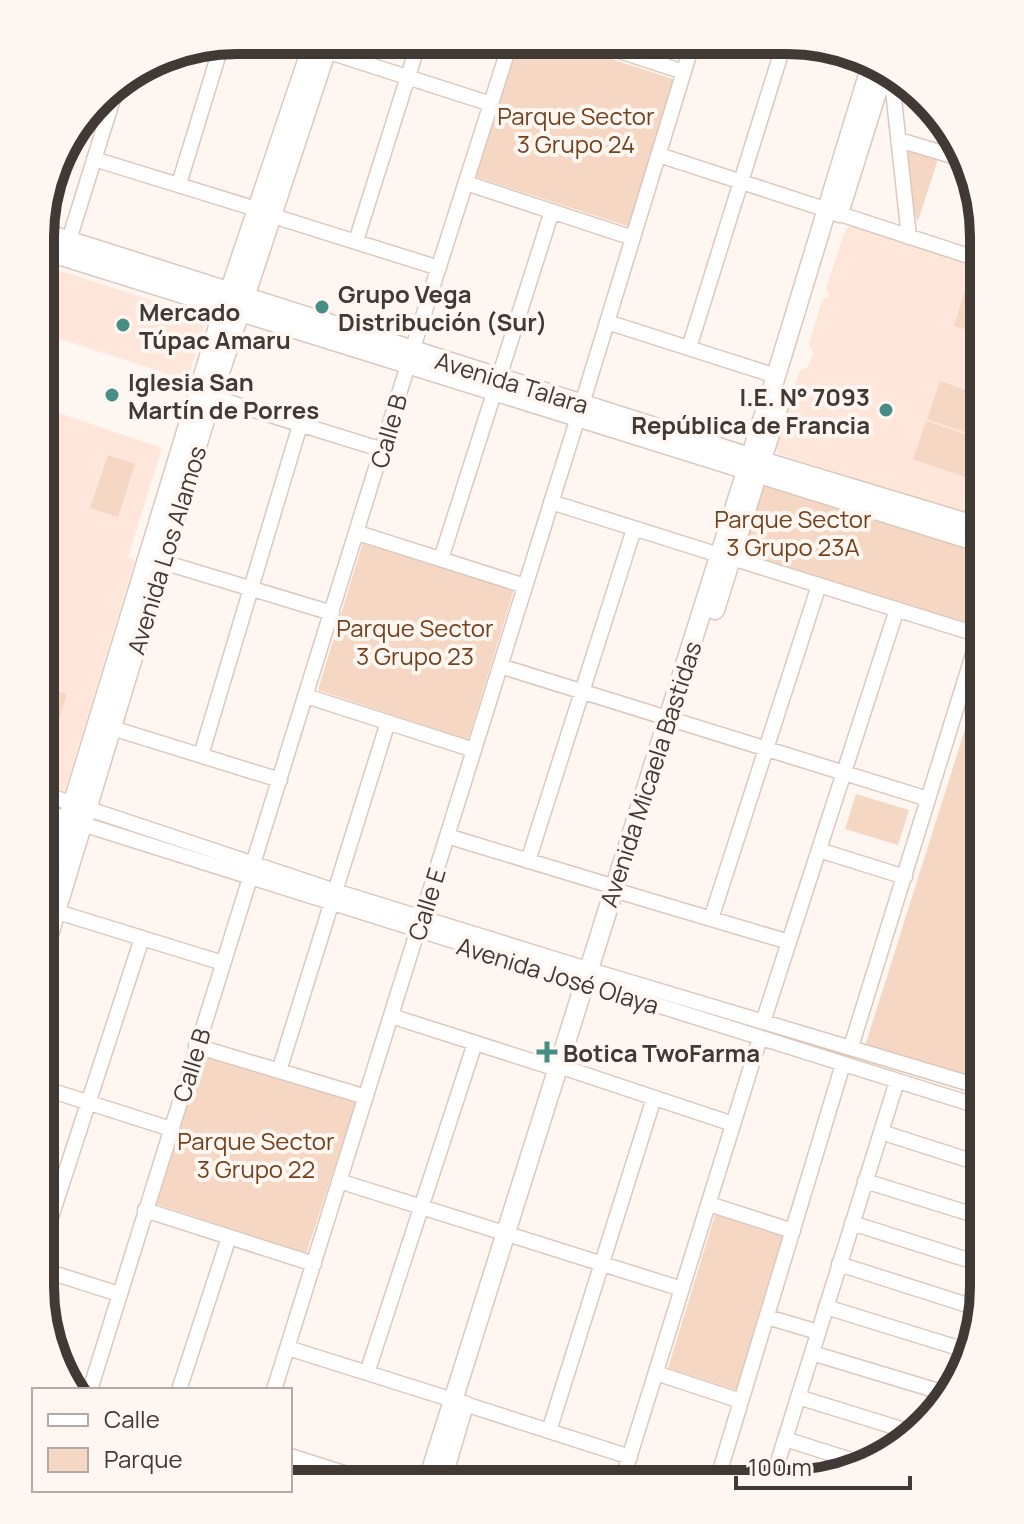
<svg xmlns="http://www.w3.org/2000/svg" width="1024" height="1524" viewBox="0 0 1024 1524" font-family="Manrope,sans-serif">
<style>
.built{fill:#fee7da}
.green{fill:#f6d7c4}
.lines{fill:none;stroke-linecap:round;stroke-linejoin:round}
.street-casing{stroke:#dcc8bc;stroke-width:17}
.secondary-casing{stroke:#dcc8bc;stroke-width:21}
.street{stroke:#fff;stroke-width:14}
.secondary{stroke:#fff;stroke-width:18}
.poi-dot{fill:#488e85;stroke:#fef6f0;stroke-width:3}
.labels{text-anchor:middle;dominant-baseline:central;stroke-width:8;stroke-linejoin:round;paint-order:stroke}
.park-label{font-size:24px;fill:#734321;stroke:#fef6f0}
.poi-label{font-size:24px;font-weight:bold;fill:#413934;stroke:#fef6f0;text-anchor:start}
.street-label{font-size:24px;fill:#413934;stroke:#fef6f0}
.rim{fill:none;stroke:#413934;stroke-width:10}
</style>
<rect width="100%" height="100%" fill="#fef6f0"/>
<path class="built" d="M852,226l132,40v254l-205,-66 -4,-5 25,-79 8,-3 5,-14 -4,-9 13,-44 7,-4 -3,-9 20,-58z
M42,265l165,53 -20,62 -136,-44 -9,26z
M41,407l121,41 -34,109 7,3 -70,231 -24,-7z
M41,828l15,6 -15,42z"/>
<path class="green" d="M572,46l104,34 -46,147 -154,-50 41,-130z
M907,151l31,8 -20,62 -3,-5z
M968,280l16,5v50l-30,-9z
M940,381l44,15v43l-57,-20z
M926,421l58,20v43l-71,-25z
M108,455l27,9 -17,53 -28,-9z
M763,483l221,69v47l-9,29 -234,-73z
M363,542l151,48 -46,150 -150,-50z
M984,669v413l-119,-36z
M41,686l26,8 -25,82h-1z
M856,794l53,16 -11,35 -53,-16z
M202,1054l154,48 -50,152 -150,-50z
M716,1212l68,22 -48,156 -68,-22z
M290,1464l61,19h-61z"/>
<g class="lines">
<g class="street-casing">
<path id="street" d="M604,46l80,26
M320,49l171,55
M886,79l25,8
M892,81l17,156
M899,140l70,21
M659,155l325,106
M94,159l162,50
M466,183l167,55
M179,184l41,-134
M270,215l169,53
M69,240l49,-157
M356,241l61,-193
M607,322l169,54
M689,348l95,-304
M412,351l97,-304
M212,397l171,53
M582,404l110,-359
M551,502l168,53
M358,533l167,53
M732,558l247,77
M153,559l179,54
M441,559l111,-348
M500,666l428,133
M306,696l168,54
M112,728l168,52
M201,755l99,-330
M41,793l294,98 265,82 384,115
M41,811l943,297
M447,836l168,51
M819,850l86,27
M528,861l106,-332
M253,864l155,-499
M624,893l165,49
M48,909l175,54
M711,919l108,-334
M391,1016l166,53
M763,1022l134,-413
M196,1046l170,51
M851,1047l133,-428
M568,1069l165,55
M279,1071l109,-349
M40,1087l131,42
M881,1132l103,33
M339,1181l343,108
M865,1181l119,37
M709,1204l84,27
M145,1210l169,54
M852,1223l132,42
M40,1251l102,-313
M839,1264l141,45
M40,1269l79,25
M826,1307l139,43
M767,1317l51,15
M288,1348l165,52
M812,1353l136,41
M367,1373l108,-330
M656,1373l85,28
M90,1390l160,-512
M179,1390l50,-153
M274,1390l304,-973
M798,1397l113,35
M465,1404l165,53
M549,1431l105,-333
M785,1439l82,26
M621,1484l139,-446
M716,1484l127,-420
M771,1484l126,-403"/>
</g>
<g class="secondary-casing">
<path id="secondary" d="M839,213l45,-143
M42,232l720,229 222,67
M42,250l942,294
M715,610l65,-208
M41,907l183,-600 87,-258
M41,961l171,-564 115,-348
M290,1458l79,25
M427,1483l349,-1107 95,-311
M441,1483l23,-78"/>
</g>
<use href="#street" class="street"/>
<use href="#secondary" class="secondary"/>
</g>
<g class="poi-dot">
<circle cx="322" cy="307" r="8"/>
<circle cx="123" cy="325" r="8"/>
<circle cx="112" cy="395" r="8"/>
<circle cx="886" cy="410" r="8"/>
<path d="M543 1040h8v8h8v8h-8v8h-8v-8h-8v-8h8z"/>
</g>
<g class="labels">
<g class="park-label">
<text x="576" y="115">Parque Sector<tspan x="576" dy="28">3 Grupo 24</tspan></text>
<text x="793" y="518">Parque Sector<tspan x="793" dy="28">3 Grupo 23A</tspan></text>
<text x="415" y="627">Parque Sector<tspan x="415" dy="28">3 Grupo 23</tspan></text>
<text x="256" y="1140">Parque Sector<tspan x="256" dy="28">3 Grupo 22</tspan></text>
</g>
<g class="poi-label">
<text x="338" y="293">Grupo Vega<tspan x="338" dy="28">Distribución (Sur)</tspan></text>
<text x="139" y="311">Mercado<tspan x="139" dy="28">Túpac Amaru</tspan></text>
<text x="128" y="381">Iglesia San<tspan x="128" dy="28">Martín de Porres</tspan></text>
<text x="870" y="396" text-anchor="end">I.E. N° 7093<tspan x="870" dy="28">República de Francia</tspan></text>
<text x="563" y="1052">Botica TwoFarma</text>
</g>
<g class="street-label">
<text transform="translate(512 382) rotate(17)">Avenida Talara</text>
<text transform="translate(388 431) rotate(-74)">Calle B</text>
<text transform="translate(166 550) rotate(-73)">Avenida Los Alamos</text>
<text transform="translate(650 774) rotate(-72)">Avenida Micaela Bastidas</text>
<text transform="translate(426 904) rotate(-73)">Calle E</text>
<text transform="translate(558 975) rotate(17)">Avenida José Olaya</text>
<text transform="translate(191 1065) rotate(-73)">Calle B</text>
</g>
</g>
<path d="M0 0H1024V1524H0ZM237 54H787A183 183 0 0 1 970 237V1287A183 183 0 0 1 787 1470H237A183 183 0 0 1 54 1287V237A183 183 0 0 1 237 54Z" fill="#fef6f0" fill-rule="evenodd"/>
<path class="rim" d="M237 54H787A183 183 0 0 1 970 237V1287A183 183 0 0 1 787 1470H237A183 183 0 0 1 54 1287V237A183 183 0 0 1 237 54Z"/>
<rect x="32" y="1388" width="260" height="104" fill="#fef6f0" stroke="#b2aaa5" stroke-width="2"/>
<rect x="48" y="1414" width="40" height="12" fill="#ffffff" stroke="#b2aaa5" stroke-width="2"/>
<text x="104" y="1428" font-size="24" fill="#413934">Calle</text>
<rect x="48" y="1448" width="40" height="24" fill="#f6d7c4" stroke="#b2aaa5" stroke-width="2"/>
<text x="104" y="1468" font-size="24" fill="#413934">Parque</text>
<path d="M736 1476v12h174v-12" fill="none" stroke="#413934" stroke-width="4"/>
<text x="748" y="1476" font-size="24" fill="#413934" stroke="#fef6f0" stroke-width="6" paint-order="stroke">100 m</text>
</svg>
